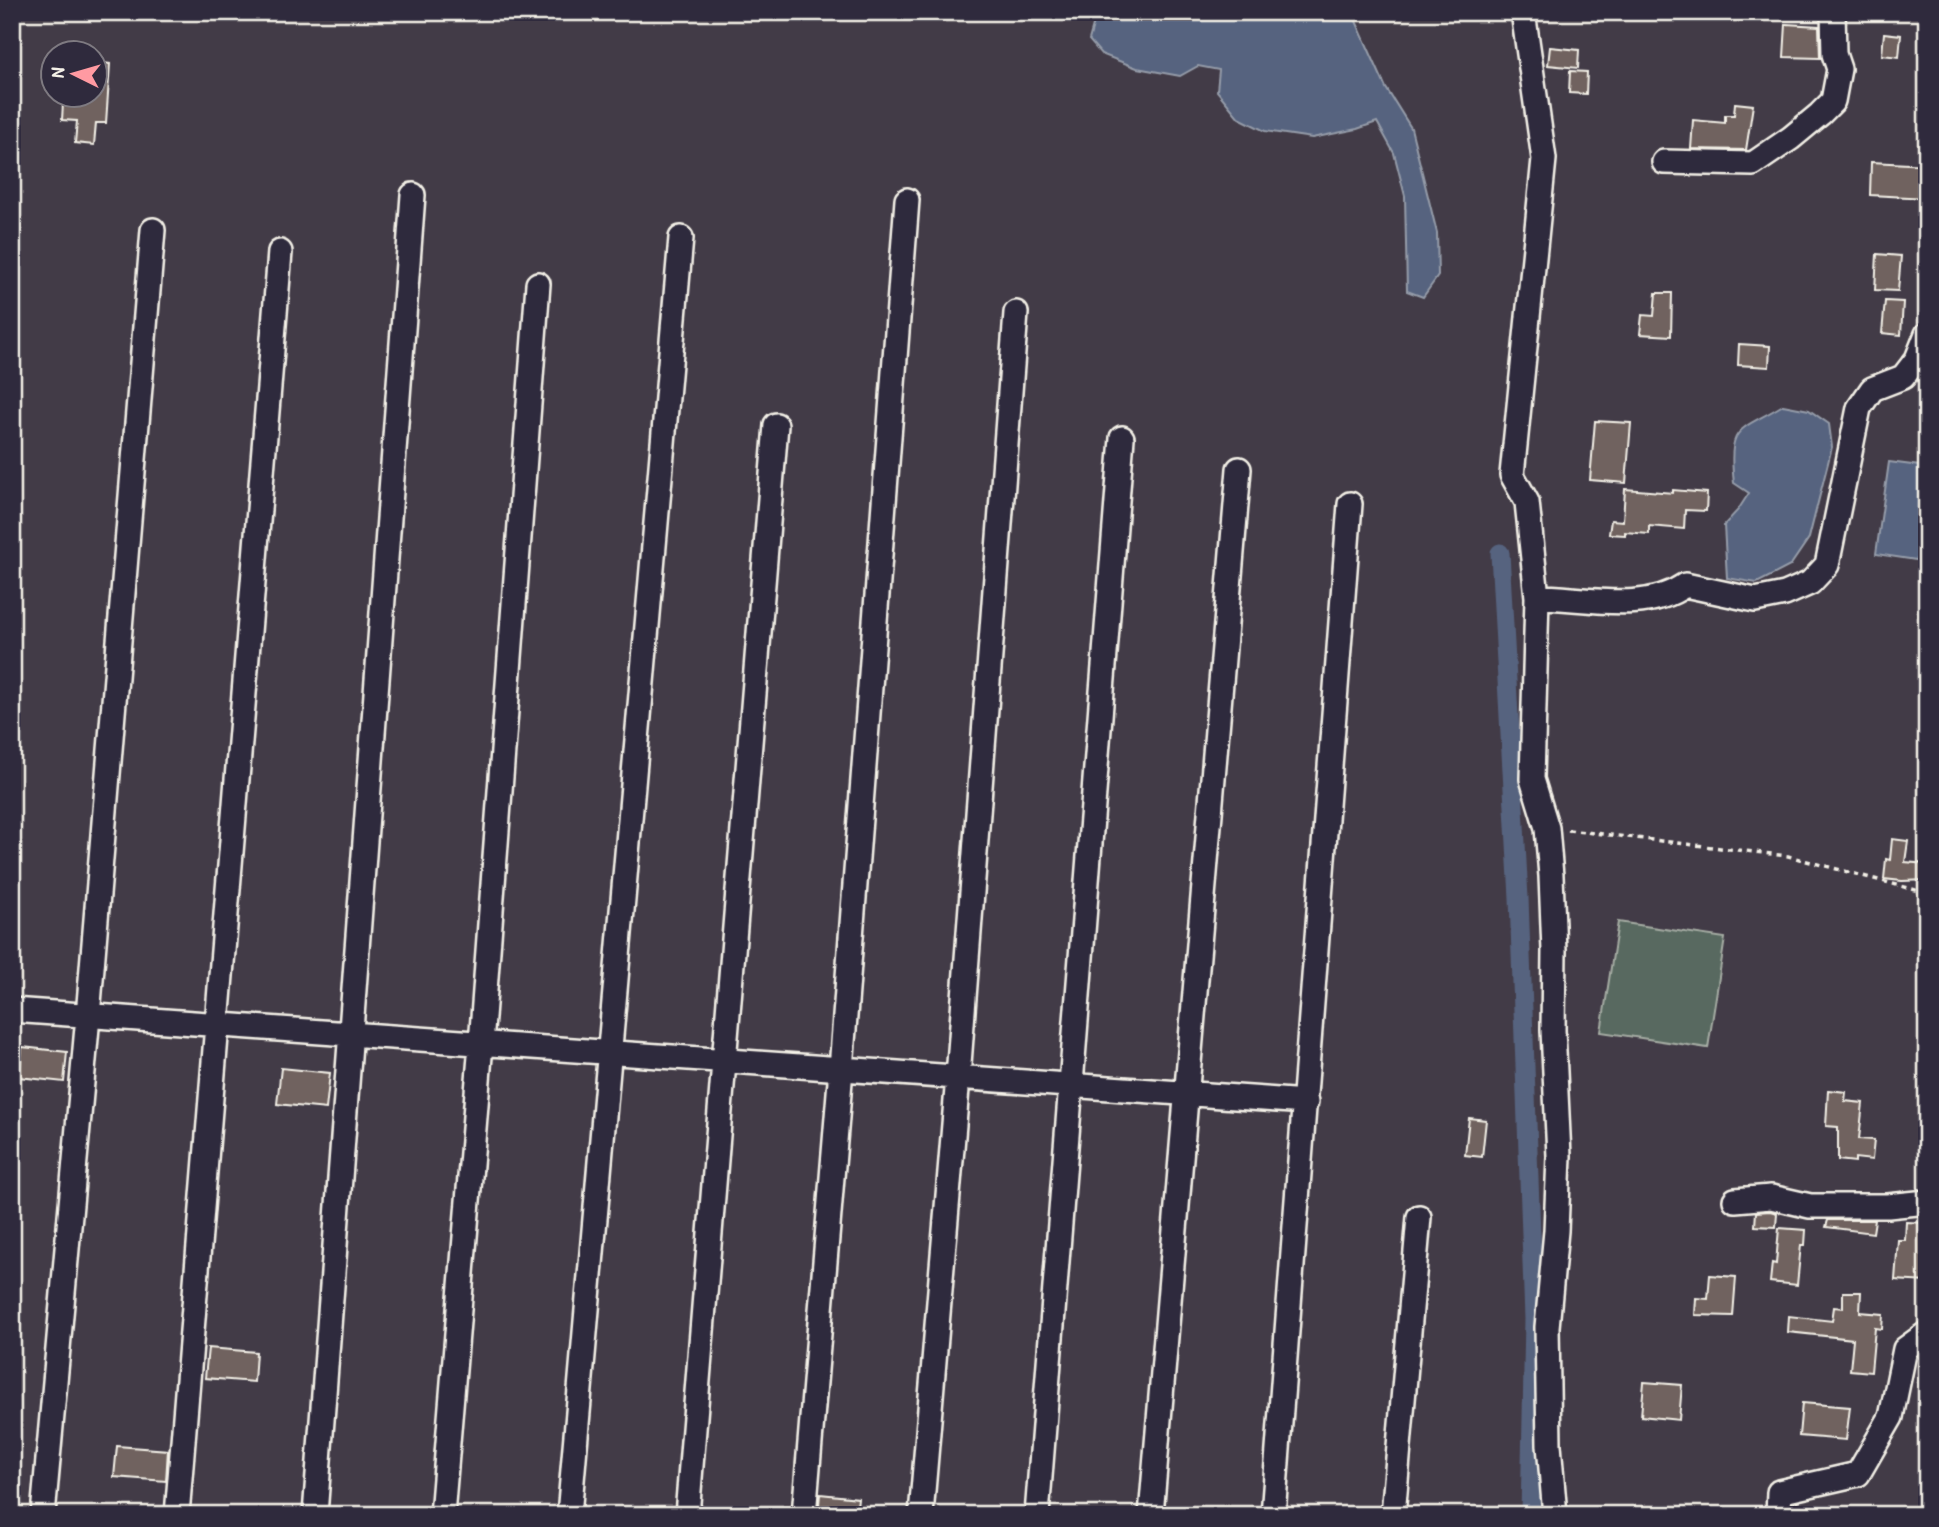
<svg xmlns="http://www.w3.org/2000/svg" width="1939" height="1527" viewBox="0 0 1939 1527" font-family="'Patrick Hand',sans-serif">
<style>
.green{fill:#586961;stroke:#a6ada4;stroke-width:2}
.water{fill:#56637f;stroke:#959ca9;stroke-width:2}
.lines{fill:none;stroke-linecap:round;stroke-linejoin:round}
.canal{stroke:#56637f;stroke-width:19}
.building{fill:#70625e;stroke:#f4f1e8;stroke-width:2}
.street-casing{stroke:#f4f1e8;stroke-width:28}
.path{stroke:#f4f1e8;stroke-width:3.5;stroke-dasharray:5 5;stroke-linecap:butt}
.street{stroke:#2f2a3d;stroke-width:23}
</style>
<rect width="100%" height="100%" fill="#423b47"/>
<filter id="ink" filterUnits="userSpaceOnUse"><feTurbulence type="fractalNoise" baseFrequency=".0143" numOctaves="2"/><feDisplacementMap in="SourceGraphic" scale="14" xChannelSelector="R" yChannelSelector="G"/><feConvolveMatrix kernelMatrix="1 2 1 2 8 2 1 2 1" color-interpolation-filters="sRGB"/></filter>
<g filter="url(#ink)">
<path class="green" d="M1618,922l107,16 -17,110 -107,-16z"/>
<path class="water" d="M1097,12h255l34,76 25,40 26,105 1,43 -15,21 -16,-6 -2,-95 -11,-43 -17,-31 -20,7 -45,9 -47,-7 -26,-13 -22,-27 2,-21 -21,-4 -18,10 -43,-8 -36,-14 -12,-14z
M1783,405l26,5 20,14 3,23 -23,91 -19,28 -33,17 -30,-5 -3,-53 14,-15 11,-17 -15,-10c-7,-59 5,-51 49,-78z
M1889,462l38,5v68l-4,26 -47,-7z"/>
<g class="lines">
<path class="canal" d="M1500,553l19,345 15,421 -4,196"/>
</g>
<path class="building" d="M1786,24l33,2 1,32 -36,-1z
M1884,33l17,2 -2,22 -17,-2z
M1550,47l29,3 -1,18 -30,-3z
M94,62l16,2 -4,59h-10l-2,22 -19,-2 2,-22 -15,-1 1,-17 17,2 1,-11h13z
M1570,71l17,1 -1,22 -17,-1z
M1735,103l18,2 -7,45 -55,-1 2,-29 32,3v-8h9z
M1871,162l56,3v33l-57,-3z
M1877,254l24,2 -3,35 -23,-1z
M1656,293h16l-1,43 -31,-2 2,-19 12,1z
M1885,301l18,1 -2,33 -19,-2z
M1739,344l31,2 -1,21 -31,-2z
M1595,421l36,2 -5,60 -36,-3z
M1625,489l48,4v-3l34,3 -1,18 -21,-1 -1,19 -35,-3v8l-24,-2v3l-16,-1 2,-14 12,1z
M1892,839l16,2 -3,21 22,2v16l-25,1 -18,-2 2,-20 4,1z
M22,1047l45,5 -3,30 -45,-5z
M281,1068l49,5 -4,36 -49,-5z
M1828,1090l18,2 -1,9 18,2 -4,36 15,1 -2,20 -17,-2v4l-17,-2v-33l-12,-1z
M1469,1118l17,2 -4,37 -17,-2z
M1770,1211l7,2 -1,14 -21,-1 1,-14z
M1828,1220h47l-2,13 -47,-6z
M1906,1222l21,1v59l-32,-2 3,-40h7z
M1779,1228l27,2 -1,15h-4l-4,40 -27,-3 2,-19 4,1z
M1710,1275l26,2 -3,39 -38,-1 1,-17 12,1z
M1843,1292h18l-1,20 23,2 -1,15 -7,-1 -4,44 -21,-2 3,-31 -65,-7 1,-16 43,5 2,-14 9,1z
M208,1348l48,4 -2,30 -49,-4z
M1644,1382l38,3 -3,35 -38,-4z
M1802,1403l48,4 -4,33 -47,-4z
M117,1446l51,4 -2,31 -52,-4z
M820,1494l38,4 -2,17h-38z"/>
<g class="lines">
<g class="street-casing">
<path id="street" d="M1523,12l21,147 -32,316 15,27 10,95 -5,182 15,49 4,48 3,75 -1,79 6,126 -3,75 -9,96 2,118 6,70
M1664,162l89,2 38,-26 29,-24 13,-13 6,-32 -5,-15 -1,-42
M1537,597c47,0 107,17 148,-12l70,15 30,-6 25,-11 17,-18 32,-157 13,-19 31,-12 14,-18 10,-25
M12,1010l1294,92
M1735,1200l36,-3 39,9h78l39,-4
M43,1515l45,-499 65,-786
M177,1515l103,-1263
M315,1515l98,-1320
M442,1515l39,-471 57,-760
M569,1515l112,-1277
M687,1515l89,-1090
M804,1515l37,-446 66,-869
M921,1515l37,-438 58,-764
M1037,1515l85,-1077
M1151,1515l88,-1046
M1273,1515l77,-1011
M1393,1515l26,-298
M1778,1515l1,-23 79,-18 33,-57 14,-68 22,-16"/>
</g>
<path class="path" d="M1568,830l220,26 139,37"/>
<use href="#street" class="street"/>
</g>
</g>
<rect width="1939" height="1527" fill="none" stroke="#2f2a3d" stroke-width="42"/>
<rect x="21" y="21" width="1897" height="1485" fill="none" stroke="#f4f1e8" stroke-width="2.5" filter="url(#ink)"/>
<g transform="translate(74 74) rotate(275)"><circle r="33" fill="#2f2a3d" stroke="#7e7a81" stroke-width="2"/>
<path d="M0-5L12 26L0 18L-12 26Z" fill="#ff9aa2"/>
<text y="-10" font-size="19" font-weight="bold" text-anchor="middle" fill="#f4f1e8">N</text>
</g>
</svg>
